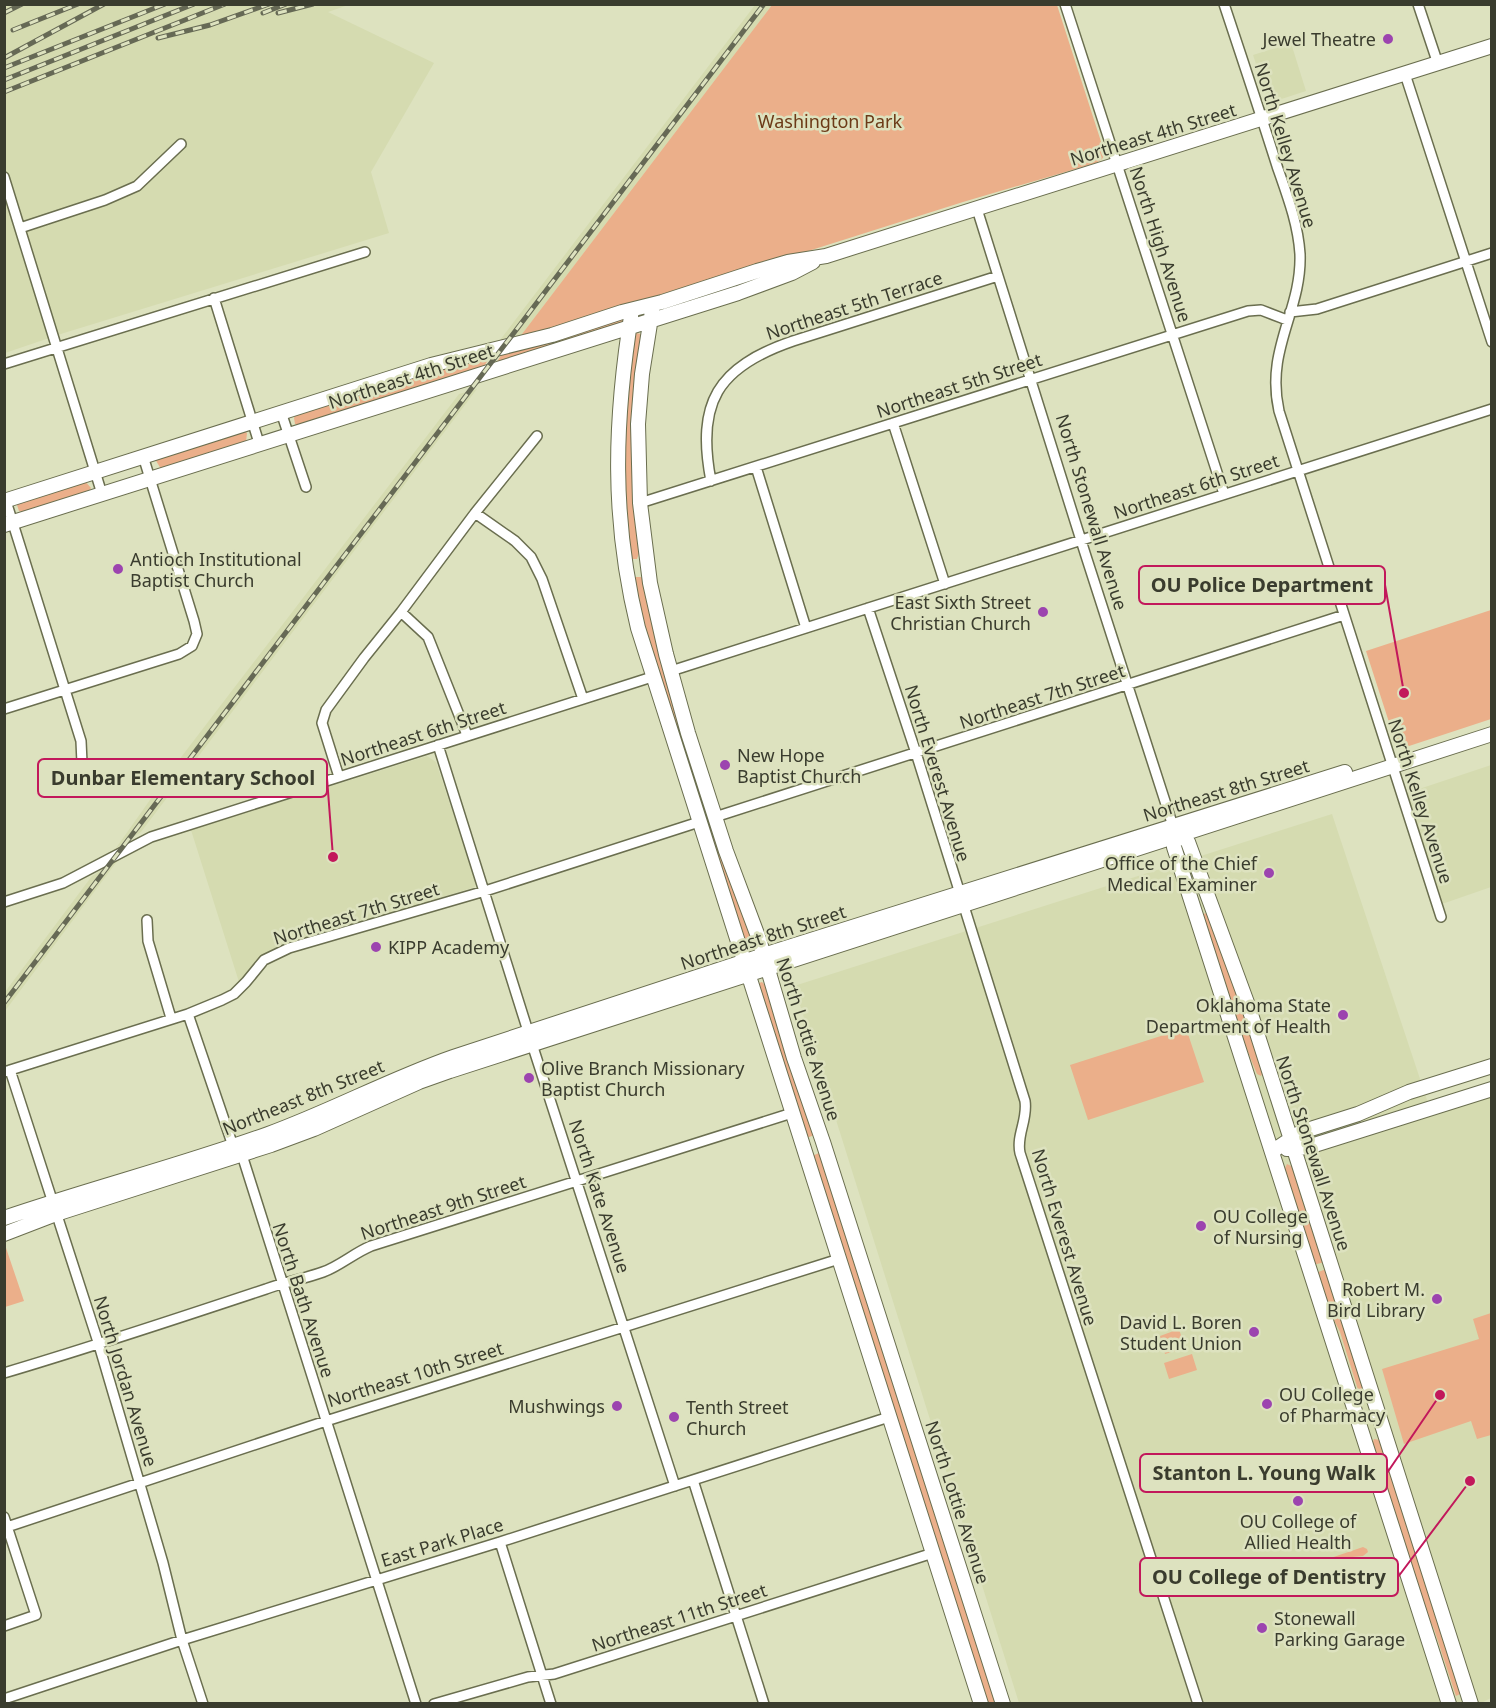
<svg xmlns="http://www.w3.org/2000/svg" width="1496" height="1708" viewBox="0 0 1496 1708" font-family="'Noto Sans',sans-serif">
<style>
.built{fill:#d5dbb0}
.green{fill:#ebaf8a}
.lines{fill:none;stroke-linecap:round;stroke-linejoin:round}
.street-casing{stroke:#6a6e4f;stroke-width:12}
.secondary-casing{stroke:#6a6e4f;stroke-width:16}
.street{stroke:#fff;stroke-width:9}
.secondary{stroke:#fff;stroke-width:14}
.rail-casing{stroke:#666955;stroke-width:5}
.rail{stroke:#dde2bf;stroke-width:3;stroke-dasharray:9;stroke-linecap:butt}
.poi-dot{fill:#9c44af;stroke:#dde2bf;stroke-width:2}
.labels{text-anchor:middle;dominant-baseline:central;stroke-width:5;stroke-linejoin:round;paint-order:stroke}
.poi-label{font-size:18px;fill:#3a3c2e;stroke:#dde2bf;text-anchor:start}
.park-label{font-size:18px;fill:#6c3a17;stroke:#dde2bf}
.street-label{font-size:18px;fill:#3a3c2e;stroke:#dde2bf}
.leader{fill:none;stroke:#c2185b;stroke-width:2}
.callout-dot{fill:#c2185b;stroke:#dde2bf;stroke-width:2}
.callout{fill:#dde2bf;stroke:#c2185b;stroke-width:2}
.callout-label{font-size:20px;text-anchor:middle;font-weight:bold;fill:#3a3c2e}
</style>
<rect width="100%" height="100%" fill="#dde2bf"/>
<path class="built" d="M4,5h344l-20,7 106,51 -63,109 18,61 -325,100 -59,20z
M755,5h17l-253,333 -22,6z
M1291,43l15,48 -37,12 -16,-48z
M477,389l-336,443 -25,16 53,-75 290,-379z
M427,756l9,6 40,121 -1,4 -188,58 -23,11 -25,26 -48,-152z
M1491,765v122l-49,17 -35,-111z
M1332,814l100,301 2,-2 57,-18v603l-12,6 -460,-1 -225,-717z
M118,860l-113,151v-19l87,-116z"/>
<path class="green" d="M772,5h285l48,149 -3,5 -6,4 -133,39 -161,51 -78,22 -205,63z
M623,319l1,2 -2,3 -126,39 6,-9z
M636,333l5,1 1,5 -2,211 -3,9h-7l-11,-95 13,-129z
M491,356l-7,10 -184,59 -5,-1 -1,-6 2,-5 129,-41z
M242,430l5,3 -1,9 -85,27 -6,-10z
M84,480l7,8 -3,4 -63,20 -6,-1 -2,-6 2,-4z
M634,577h7l5,4 108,358 -1,5 -4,2 -4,-4 -98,-292z
M1491,610v109l-85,28h-9l-31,-96z
M1206,913l5,3 52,156 -2,4 -4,-2 -21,-51 -34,-108z
M762,982l4,4 48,149 -7,3 -51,-154z
M1186,1028l18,54 -116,38 -18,-55z
M819,1153l7,5 175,545h-16l-173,-547z
M1287,1164l6,3 32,95 -12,3 -29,-95z
M4,1242l20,59 -19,6h-1z
M1326,1269l39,123 -6,1 -19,-61 -14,-28 -10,-31z
M1491,1313v122l-14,4 -6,-18 -67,23 -22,-75 97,-30 -6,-20z
M1179,1329l6,19 -20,6 -5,-18z
M1192,1354l5,16 -28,9 -5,-16z
M1374,1439l6,1 82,253 -6,3 -22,-67 -12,-26 -50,-158z
M1363,1547l4,2 1,3 -5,4 -21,2 -46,15h-4l-4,-3 -1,-5 5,-6 21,5z"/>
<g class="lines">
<g class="street-casing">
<path id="street" d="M1065,4l159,490
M1224,4c18,54 36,108 53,162 10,29 21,57 23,88 2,57 -35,95 -21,157l162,506
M1418,4l20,60
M1405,74l87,268
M4,177l98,317
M977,209l108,344 88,273
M20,228l85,-28 32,-14 44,-42
M214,298l45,145
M1290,312l27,-3 175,-56
M4,364l361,-112
M281,412l25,75
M893,423l52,161
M756,467l50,161
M711,481c-15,-78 6,-114 82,-140l205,-65
M6,501l75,240 1,22 -4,19
M640,503l608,-192 13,-1 26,10
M475,513l40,28 16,16 11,22 41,120
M868,608l48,145 109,348c3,19 -9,34 -5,52l178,551
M401,612l27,25 39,98
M671,671l821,-262
M4,709l175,-55 13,-8 5,-12 -3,-13 -51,-165
M438,745l94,299 143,442
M339,777l-17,-54 4,-13 38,-52 37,-46 74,-99 62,-77
M715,817l629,-202
M4,902l59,-19 88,-46 501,-160
M147,920l1,21 23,77
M188,1014l45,132 9,9 174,549
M10,1070l89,275 64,218 19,77 21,64
M4,1072l184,-58 34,-14 12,-6 12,-12 18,-22 25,-12 196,-57 214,-69
M4,1373c88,-26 175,-55 262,-84 18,-7 38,-10 57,-17 17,-6 31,-19 48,-26l421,-133
M693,1480l71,224
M4,1517l32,98 -32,11
M4,1528l322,-107 513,-162
M500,1542l51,162
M4,1699l178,-59 318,-98 389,-125
M434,1704l94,-27 26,-3 379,-121"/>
</g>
<g class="secondary-casing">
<path id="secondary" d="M653,305l-11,69 -4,50 2,79 10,80 16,71 22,79 38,118 33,88 35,119 29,84 180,562
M632,310c-18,111 -21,208 6,318l343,1076
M4,501l427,-136 121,-30 70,-23 40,-10 95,-31 31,-9 38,-6 666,-210
M4,525l734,-232 54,-20 21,-11
M1176,830l12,12 61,166 222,696
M1173,831l1,16 275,857
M1287,1149l21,-2 184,-58
M1273,1151l28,-19 57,-18 51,-22 83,-26
M4,1218c88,-30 178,-53 264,-84 63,-23 122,-55 185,-77l323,-106 569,-179
M4,1234l52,-20 215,-69 43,-16 105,-47 31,-11 1042,-337"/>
</g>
<use href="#street" class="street"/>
<use href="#secondary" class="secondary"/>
<g class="rail-casing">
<path id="rail" d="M4,13l18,-9
M263,13l23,-9
M278,13l35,-9
M13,30l65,-26
M158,38l52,-13 59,-21
M4,58l100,-54
M4,68l161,-64
M4,80l190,-76
M4,92l221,-88
M4,1003l760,-999"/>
</g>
<use href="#rail" class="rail"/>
</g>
<g class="poi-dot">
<circle cx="1388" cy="39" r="6"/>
<circle cx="118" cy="569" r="6"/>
<circle cx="1043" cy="612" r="6"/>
<circle cx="725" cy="765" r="6"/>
<circle cx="1269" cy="873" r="6"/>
<circle cx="376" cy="947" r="6"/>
<circle cx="1343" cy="1015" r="6"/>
<circle cx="529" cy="1078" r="6"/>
<circle cx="1201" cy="1226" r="6"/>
<circle cx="1437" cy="1299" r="6"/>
<circle cx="1254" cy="1332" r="6"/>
<circle cx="1267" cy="1404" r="6"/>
<circle cx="617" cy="1406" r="6"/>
<circle cx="674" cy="1417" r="6"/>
<circle cx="1298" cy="1501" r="6"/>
<circle cx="1262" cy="1628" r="6"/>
</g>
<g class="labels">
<g class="poi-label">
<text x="1376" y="39" text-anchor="end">Jewel Theatre</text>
<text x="130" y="559">Antioch Institutional<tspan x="130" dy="21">Baptist Church</tspan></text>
<text x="1031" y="602" text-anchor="end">East Sixth Street<tspan x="1031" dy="21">Christian Church</tspan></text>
<text x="737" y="755">New Hope<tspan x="737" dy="21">Baptist Church</tspan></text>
<text x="1257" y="863" text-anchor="end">Office of the Chief<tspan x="1257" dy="21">Medical Examiner</tspan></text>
<text x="388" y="947">KIPP Academy</text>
<text x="1331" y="1005" text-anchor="end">Oklahoma State<tspan x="1331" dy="21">Department of Health</tspan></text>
<text x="541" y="1068">Olive Branch Missionary<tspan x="541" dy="21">Baptist Church</tspan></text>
<text x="1213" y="1216">OU College<tspan x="1213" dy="21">of Nursing</tspan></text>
<text x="1425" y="1289" text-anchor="end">Robert M.<tspan x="1425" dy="21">Bird Library</tspan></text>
<text x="1242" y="1322" text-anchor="end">David L. Boren<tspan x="1242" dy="21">Student Union</tspan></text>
<text x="1279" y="1394">OU College<tspan x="1279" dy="21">of Pharmacy</tspan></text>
<text x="605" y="1406" text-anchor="end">Mushwings</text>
<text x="686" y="1407">Tenth Street<tspan x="686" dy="21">Church</tspan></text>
<text x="1298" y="1521" text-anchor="middle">OU College of<tspan x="1298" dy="21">Allied Health</tspan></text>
<text x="1274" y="1618">Stonewall<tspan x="1274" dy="21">Parking Garage</tspan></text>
</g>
<g class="park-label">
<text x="830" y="121">Washington Park</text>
</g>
<g class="street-label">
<text transform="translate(1153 134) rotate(-17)">Northeast 4th Street</text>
<text transform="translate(1286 145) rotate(73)">North Kelley Avenue</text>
<text transform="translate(1161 244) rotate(72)">North High Avenue</text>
<text transform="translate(854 305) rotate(-18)">Northeast 5th Terrace</text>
<text transform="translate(411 376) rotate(-18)">Northeast 4th Street</text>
<text transform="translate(959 385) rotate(-18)">Northeast 5th Street</text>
<text transform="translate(1196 486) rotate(-18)">Northeast 6th Street</text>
<text transform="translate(1092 512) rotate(73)">North Stonewall Avenue</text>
<text transform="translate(1042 696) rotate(-18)">Northeast 7th Street</text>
<text transform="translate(423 733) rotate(-18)">Northeast 6th Street</text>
<text transform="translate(938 773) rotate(73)">North Everest Avenue</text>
<text transform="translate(1226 790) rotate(-17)">Northeast 8th Street</text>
<text transform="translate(1421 801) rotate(72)">North Kelley Avenue</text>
<text transform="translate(356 913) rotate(-17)">Northeast 7th Street</text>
<text transform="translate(763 937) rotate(-18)">Northeast 8th Street</text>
<text transform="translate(809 1039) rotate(72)">North Lottie Avenue</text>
<text transform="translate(303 1097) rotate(-22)">Northeast 8th Street</text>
<text transform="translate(1314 1153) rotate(72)">North Stonewall Avenue</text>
<text transform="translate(600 1196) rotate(72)">North Kate Avenue</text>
<text transform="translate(443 1207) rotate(-18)">Northeast 9th Street</text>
<text transform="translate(1065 1237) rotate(73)">North Everest Avenue</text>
<text transform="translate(304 1300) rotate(72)">North Bath Avenue</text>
<text transform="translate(415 1374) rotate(-17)">Northeast 10th Street</text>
<text transform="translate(126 1381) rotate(73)">North Jordan Avenue</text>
<text transform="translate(958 1502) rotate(72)">North Lottie Avenue</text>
<text transform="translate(442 1542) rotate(-17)">East Park Place</text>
<text transform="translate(679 1617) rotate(-18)">Northeast 11th Street</text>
</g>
</g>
<path class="leader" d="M1404 693L1385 585M333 857L327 778M1440 1395L1387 1473M1470 1481L1398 1577"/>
<g class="callout-dot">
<circle cx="1404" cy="693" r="6"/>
<circle cx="333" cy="857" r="6"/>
<circle cx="1440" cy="1395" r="6"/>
<circle cx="1470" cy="1481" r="6"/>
</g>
<g class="callout">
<rect x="1139" y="566" width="246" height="38" rx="6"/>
<rect x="38" y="759" width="289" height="38" rx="6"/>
<rect x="1140" y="1454" width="247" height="38" rx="6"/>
<rect x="1140" y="1558" width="258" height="38" rx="6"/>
</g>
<g class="callout-label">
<text x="1262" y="592">OU Police Department</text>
<text x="183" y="785">Dunbar Elementary School</text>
<text x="1264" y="1480">Stanton L. Young Walk</text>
<text x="1269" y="1584">OU College of Dentistry</text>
</g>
<rect width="1496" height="1708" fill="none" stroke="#3a3c2e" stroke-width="12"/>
</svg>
